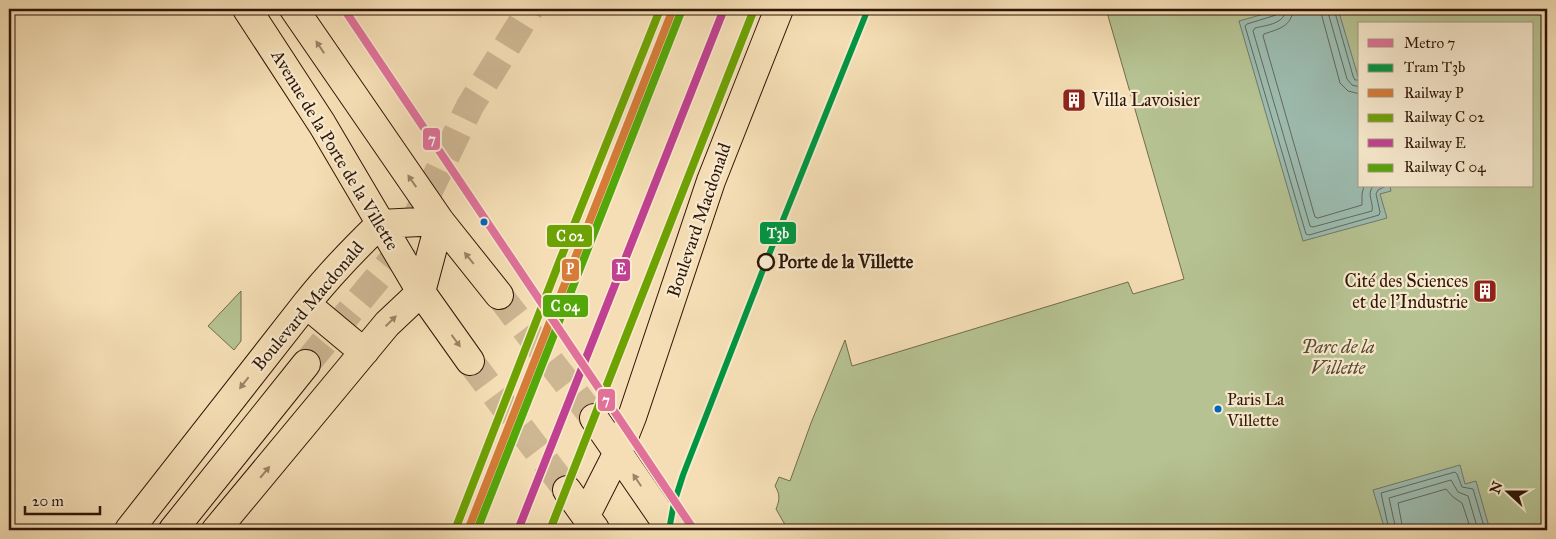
<svg xmlns="http://www.w3.org/2000/svg" width="1556" height="539" viewBox="0 0 1556 539" font-family="'IM FELL Great Primer',serif">
<style>
.green{fill:#b6c292;stroke:#726c4c;fill-rule:evenodd}
.water{fill:#9cbcb0;stroke:#70796c}
.lines{fill:none;stroke-linecap:round;stroke-linejoin:round}
.shore{stroke:#65685c;stroke-width:1}
.primary-tunnel{stroke:#cdb692;stroke-width:28;stroke-dasharray:28 14;stroke-linecap:butt}
.primary-casing{stroke:#2e1507;stroke-width:30}
.primary{stroke:#f5deb5;stroke-width:28}
.rail-1-casing{stroke:#f8eacf;stroke-width:11}
.rail-2-casing{stroke:#f8eacf;stroke-width:11}
.rail-3-casing{stroke:#f8eacf;stroke-width:11}
.rail-4-casing{stroke:#f8eacf;stroke-width:11}
.rail-1{stroke:#d57c39;stroke-width:8}
.rail-2{stroke:#6ea203;stroke-width:8}
.rail-3{stroke:#c04191;stroke-width:8}
.rail-4{stroke:#54a709;stroke-width:8}
.tram-1-casing{stroke:#f8eacf;stroke-width:10}
.tram-1{stroke:#009641;stroke-width:6}
.metro-1-casing{stroke:#f8eacf;stroke-width:11}
.metro-1{stroke:#e0729a;stroke-width:8}
.oneway{fill:#9b8467}
.bus-dot{fill:#0065bd;stroke:#f8eacf;stroke-width:2}
.stop-dot{fill:#f8eacf;stroke:#2e1507;stroke-width:2.5}
.labels{text-anchor:middle;dominant-baseline:central;stroke-width:4.5;stroke-linejoin:round;paint-order:stroke}
.bus-label{font-size:17px;fill:#2e1507;stroke:#f8eacf;text-anchor:start}
.poi-label{font-size:18px;fill:#2e1507;stroke:#f8eacf;text-anchor:start}
.street-label{font-size:18px;fill:#2e1507;stroke:#f8eacf}
.stop-label{font-size:18px;font-weight:bold;fill:#2e1507;stroke:#f8eacf;text-anchor:start}
.park-label{font-size:18px;font-style:italic;fill:#574931;stroke:#f8eacf}
.line-badge{stroke:#f8eacf;stroke-width:2}
.badge-label{font-size:14px;text-anchor:middle;font-weight:bold;fill:#fff}
</style>
<rect width="100%" height="100%" fill="#f5deb5"/>
<filter id="stains"><feTurbulence type="fractalNoise" baseFrequency=".004" numOctaves="4"/><feColorMatrix values="0 0 0 0 .2 0 0 0 0 .09 0 0 0 0 .02 0 0 0 .5 -.17"/></filter>
<radialGradient id="worn" r=".72"><stop offset=".6" stop-color="#630" stop-opacity="0"/><stop offset="1" stop-color="#630" stop-opacity=".3"/></radialGradient>
<path class="green" d="M1106,9h441v521h-759l-12,-21c4,-9 4,-15 -1,-23l4,-9 11,4 21,-58 34,-83 7,26 276,-84 5,12 51,-15zM1360,24h172v162h-172z
M241,291v50l-7,9 -26,-24z"/>
<path class="water" d="M1282,9h56l22,74v103h30l1,5 -11,3 7,24 -84,23 -64,-220z
M1460,465l5,19 11,-3 14,49h-105l-12,-40z"/>
<g class="lines">
<path class="shore" d="M1279,9l-3,6 -29,9 -2,2 61,208 3,1 70,-20 1,-3 -4,-18 2,-4 8,-4
M1286,9c-1,15 -19,16 -31,19l-2,3 57,195 3,1 59,-16c2,-9 -6,-16 1,-25
M1293,9c-1,18 -15,20 -29,25l-1,2 52,181 3,1 44,-13v-11l2,-8
M1320,9l20,74 8,8 12,3
M1327,9l20,70 5,6 8,2
M1334,9l19,67 2,4h5
M1389,530l-8,-37 74,-21 2,2 5,13 11,2 12,41
M1396,530l-7,-32 62,-18 7,12 10,4 10,34
M1403,530l-5,-27 48,-14 7,8 9,6 9,27"/>
<path class="primary-tunnel" d="M499,295l95,123
M470,361l97,129
M306,364l94,-113 70,-145 60,-97"/>
<g class="primary-casing">
<path id="primary" d="M247,9l75,115 99,168 49,69
M294,9l146,212 59,74
M306,304l48,40 11,7
M594,418l77,112
M567,490l28,39
M586,515l32,-63 14,-35 79,-236 68,-172
M129,530l177,-226c23,-29 48,-55 74,-80l60,-3
M173,530l133,-166
M216,530l171,-206 34,-32 19,-71"/>
</g>
<use href="#primary" class="primary"/>
<g class="rail-1-casing">
<path id="rail-1" d="M468,530l205,-521"/>
</g>
<g class="rail-2-casing">
<path id="rail-2" d="M455,530l105,-270 99,-248
M550,530l203,-518"/>
</g>
<g class="rail-3-casing">
<path id="rail-3" d="M518,530l206,-521"/>
</g>
<g class="rail-4-casing">
<path id="rail-4" d="M477,530l204,-518"/>
</g>
<use href="#rail-1" class="rail-1"/>
<use href="#rail-2" class="rail-2"/>
<use href="#rail-3" class="rail-3"/>
<use href="#rail-4" class="rail-4"/>
<g class="tram-1-casing">
<path id="tram-1" d="M669,530l5,-27 9,-28 83,-213 102,-253"/>
</g>
<use href="#tram-1" class="tram-1"/>
<g class="metro-1-casing">
<path id="metro-1" d="M344,9l350,521"/>
</g>
<use href="#metro-1" class="metro-1"/>
</g>
<defs><path id="oneway-solid" d="M-6-.8H1V-3.2L6.5 0L1 3.2V.8H-6Z" transform="scale(1.25)"/></defs>
<g class="oneway">
<use href="#oneway-solid" transform="translate(320 47) rotate(-124)"/>
<use href="#oneway-solid" transform="translate(412 181) rotate(-125)"/>
<use href="#oneway-solid" transform="translate(469 258) rotate(-129)"/>
<use href="#oneway-solid" transform="translate(391 321) rotate(-44)"/>
<use href="#oneway-solid" transform="translate(456 341) rotate(54)"/>
<use href="#oneway-solid" transform="translate(244 383) rotate(128)"/>
<use href="#oneway-solid" transform="translate(265 472) rotate(-50)"/>
<use href="#oneway-solid" transform="translate(637 480) rotate(-124)"/>
</g>
<defs>
<g id="building-square" transform="scale(1.25)"><rect x="-9" y="-9" width="18" height="18" rx="4" fill="#8f2418" stroke="#f8eacf"/><path d="M-4-6H4V6H1V3H-1V6H-4ZM-2.5-4.3h1.7v1.8h-1.7ZM.8-4.3h1.7v1.8H.8ZM-2.5-1h1.7V.8h-1.7ZM.8-1h1.7V.8H.8Z" fill="#fff"/></g>
</defs>
<g fill-rule="evenodd">
<use href="#building-square" x="1074" y="100"/>
<use href="#building-square" x="1485" y="291"/>
</g>
<g class="bus-dot">
<circle cx="484" cy="222" r="4.5"/>
<circle cx="1218" cy="409" r="4.5"/>
</g>
<circle class="stop-dot" cx="766" cy="262" r="8"/>
<g class="labels">
<g class="bus-label">
<text x="1227" y="399">Paris La<tspan x="1227" dy="21">Villette</tspan></text>
</g>
<g class="poi-label">
<text x="1092" y="100">Villa Lavoisier</text>
<text x="1468" y="281" text-anchor="end">Cité des Sciences<tspan x="1468" dy="21">et de l'Industrie</tspan></text>
</g>
<g class="street-label">
<text transform="translate(335 150) rotate(59)">Avenue de la Porte de la Villette</text>
<text transform="translate(699 220) rotate(-71)">Boulevard Macdonald</text>
<text transform="translate(308 306) rotate(-50)">Boulevard Macdonald</text>
</g>
<g class="stop-label">
<text x="778" y="262">Porte de la Villette</text>
</g>
<g class="park-label">
<text x="1338" y="347">Parc de la<tspan x="1338" dy="21">Villette</tspan></text>
</g>
</g>
<g class="line-badge">
<rect x="422" y="127" width="19" height="24" rx="5" fill="#e0729a"/>
<rect x="759" y="221" width="38" height="24" rx="5" fill="#009641"/>
<rect x="546" y="224" width="47" height="24" rx="5" fill="#6ea203"/>
<rect x="561" y="258" width="19" height="24" rx="5" fill="#d57c39"/>
<rect x="611" y="258" width="20" height="24" rx="5" fill="#c04191"/>
<rect x="542" y="294" width="47" height="24" rx="5" fill="#54a709"/>
<rect x="597" y="388" width="19" height="24" rx="5" fill="#e0729a"/>
</g>
<g class="badge-label">
<text x="432" y="144">7</text>
<text x="778" y="238">T3b</text>
<text x="570" y="241">C 02</text>
<text x="570" y="274">P</text>
<text x="621" y="274">E</text>
<text x="565" y="311">C 04</text>
<text x="606" y="405">7</text>
</g>
<rect width="1556" height="539" fill="none" stroke="#f5deb5" stroke-width="30"/>
<rect x="10" y="10" width="1536" height="519" fill="none" stroke="#2e1507" stroke-width="2.5"/>
<rect x="15" y="15" width="1526" height="509" fill="none" stroke="#2e1507"/>
<rect x="1358" y="22" width="175" height="165" fill="#f8eacf" stroke="#a7957f"/>
<rect x="1368" y="39" width="25" height="8" fill="#e0729a" stroke="#a7957f"/>
<text x="1404" y="48" font-size="15" fill="#2e1507">Metro 7</text>
<rect x="1368" y="64" width="25" height="8" fill="#009641" stroke="#a7957f"/>
<text x="1404" y="72" font-size="15" fill="#2e1507">Tram T3b</text>
<rect x="1368" y="89" width="25" height="8" fill="#d57c39" stroke="#a7957f"/>
<text x="1404" y="98" font-size="15" fill="#2e1507">Railway P</text>
<rect x="1368" y="114" width="25" height="8" fill="#6ea203" stroke="#a7957f"/>
<text x="1404" y="122" font-size="15" fill="#2e1507">Railway C 02</text>
<rect x="1368" y="139" width="25" height="8" fill="#c04191" stroke="#a7957f"/>
<text x="1404" y="148" font-size="15" fill="#2e1507">Railway E</text>
<rect x="1368" y="164" width="25" height="8" fill="#54a709" stroke="#a7957f"/>
<text x="1404" y="172" font-size="15" fill="#2e1507">Railway C 04</text>
<g transform="translate(1508 492) rotate(291)" stroke="#f8eacf" stroke-width="4" paint-order="stroke">
<path d="M0-4L9 19L0 12L-9 19Z" fill="#2e1507"/>
<text y="-8" font-size="14" font-weight="bold" text-anchor="middle" fill="#2e1507">N</text>
</g>
<path d="M25 506v8h75v-8" fill="none" stroke="#2e1507" stroke-width="2.5"/>
<text x="32" y="506" font-size="15" fill="#2e1507" stroke="#f8eacf" stroke-width="4" paint-order="stroke">20 m</text>
<rect width="100%" height="100%" filter="url(#stains)"/>
<rect width="100%" height="100%" fill="url(#worn)"/>
</svg>
